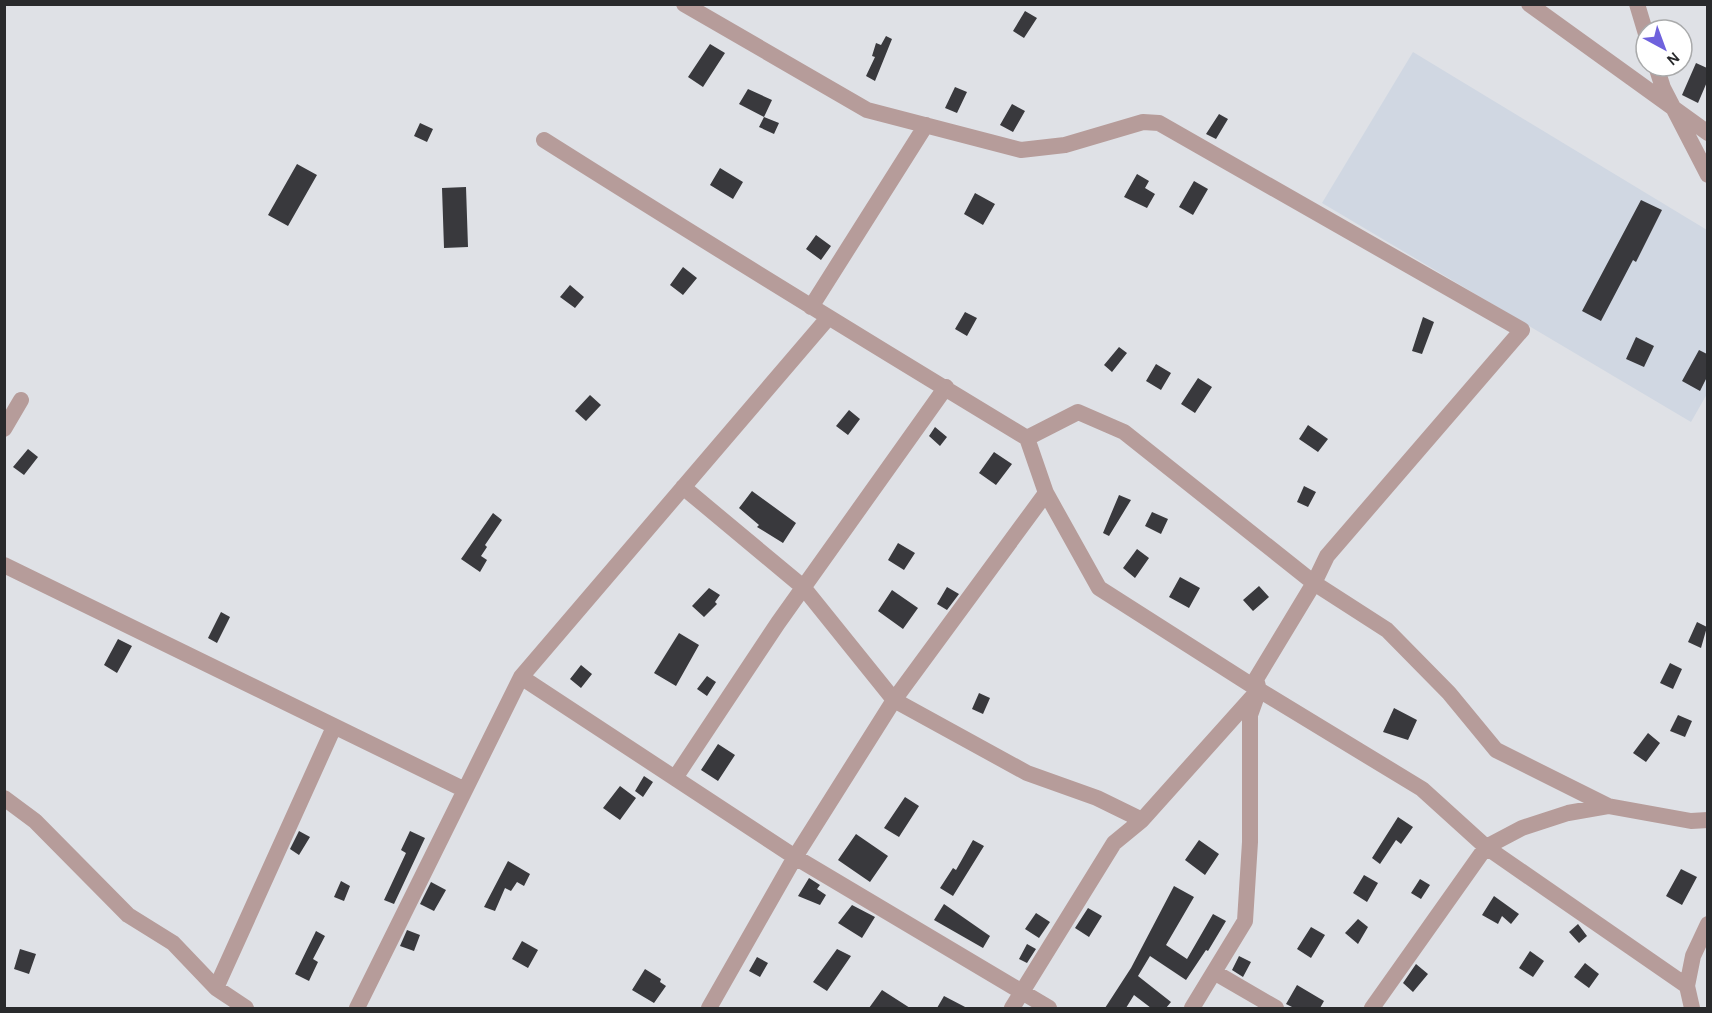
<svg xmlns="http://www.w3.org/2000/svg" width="1712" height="1013" viewBox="0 0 1712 1013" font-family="'Alegreya Sans',sans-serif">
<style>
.built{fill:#d0d7e2}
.building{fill:#39393d}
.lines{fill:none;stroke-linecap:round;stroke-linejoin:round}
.minor{stroke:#b69c9a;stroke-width:16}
</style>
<rect width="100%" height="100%" fill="#dfe1e6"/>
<path class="built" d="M1413,52l294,178v164l-16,28 -369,-219z"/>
<path class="building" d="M1025,11l12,7 -13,20 -11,-7z
M886,36l6,3 -17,42 -9,-5 9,-19 -3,-1 4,-13 5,2z
M710,44l15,9 -22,34 -15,-10z
M1696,63l11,5v14l-9,21 -16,-8z
M955,87l12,5 -10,21 -12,-5z
M748,89l24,11 -8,17 -25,-13z
M1012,104l13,7 -12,21 -13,-7z
M1219,114l9,5 -12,20 -10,-5z
M764,117l15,6 -5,11 -15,-7z
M420,123l13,6 -6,13 -13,-6z
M297,164l20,11 -29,51 -20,-11z
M720,168l23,14 -10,17 -23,-14z
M1137,174l12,7 -4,7 10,6 -8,14 -23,-11z
M1194,181l14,8 -15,26 -14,-8z
M466,187l2,60 -24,1 -2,-60z
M975,193l20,11 -12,21 -19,-11z
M1641,200l21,10 -26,52 -3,-2 -32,61 -19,-10z
M816,235l15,11 -10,14 -15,-11z
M683,267l14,11 -14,17 -13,-10z
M570,285l14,12 -9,11 -15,-11z
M965,312l12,6 -10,18 -12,-7z
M1423,317l11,5 -12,32 -10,-3z
M1636,337l18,9 -10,21 -18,-8z
M1119,347l8,6 -15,19 -8,-7z
M1699,350l8,4v23l-7,14 -18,-10z
M1156,364l15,9 -10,17 -15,-9z
M1198,378l14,9 -17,26 -14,-9z
M590,395l11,10 -15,16 -11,-10z
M849,410l11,9 -12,16 -12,-9z
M1308,425l20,14 -10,13 -19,-13z
M935,427l12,10 -7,9 -11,-10z
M28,449l10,8 -14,18 -11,-8z
M994,452l18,12 -16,21 -17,-12z
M1304,486l12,6 -8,15 -11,-5z
M752,491l44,32 -13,20 -26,-16 2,-2 -20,-17z
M1119,495l12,5 -22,36 -6,-3z
M1152,512l16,7 -7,15 -16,-8z
M493,513l9,7 -17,25 2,2 -6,9 6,4 -7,12 -19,-13z
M898,543l17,10 -11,17 -16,-10z
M1137,549l12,9 -14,20 -12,-10z
M1180,577l20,11 -11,20 -20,-11z
M1259,586l10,11 -16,14 -10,-11z
M947,587l12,7 -12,16 -10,-6z
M709,588l11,7 -5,7 2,2 -13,13 -12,-11z
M892,590l26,18 -15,21 -25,-18z
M221,612l9,5 -13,26 -9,-5z
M1697,622l10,5 -6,21 -13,-6z
M679,633l20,12 -23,41 -22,-13z
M118,639l14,7 -15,27 -13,-8z
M1670,663l12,6 -9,20 -13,-6z
M581,665l11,9 -11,14 -11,-9z
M707,676l9,6 -9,14 -10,-7z
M979,693l11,5 -7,16 -11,-5z
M1394,708l23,12 -9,20 -25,-8z
M1678,715l14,6 -7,16 -15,-6z
M1648,733l12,10 -14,19 -13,-9z
M718,744l17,11 -17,26 -17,-11z
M644,776l9,6 -10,15 -8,-6z
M620,786l16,12 -16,22 -17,-12z
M905,797l14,9 -20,31 -15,-9z
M1398,817l15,10 -12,17 -5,-4 -16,24 -8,-6z
M299,831l11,6 -11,18 -9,-6z
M410,831l15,7 -31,66 -10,-4 22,-47 -5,-3z
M856,834l32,22 -18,26 -32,-22z
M973,840l11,6 -31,50 -13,-8 13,-20 3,2z
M1199,840l20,14 -14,21 -20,-15z
M508,861l22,13 -6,12 -7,-4 -6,9 -6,-3 -10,23 -11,-4z
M1681,869l16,8 -15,28 -16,-9z
M1364,875l14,8 -11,19 -14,-9z
M809,878l11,7 -3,4 9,6 -6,10 -22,-9z
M1420,879l10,6 -9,14 -10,-6z
M341,881l9,5 -6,15 -10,-4z
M431,882l15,8 -12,21 -14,-7z
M1174,886l20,11 -28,48 21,14 26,-45 13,7 -18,30 -2,-1 -20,30 -36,-24 -12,20 33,26 -5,6h-15l-17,-13 -8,13h-21l26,-40z
M1494,896l25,18 -8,10 -9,-8 -4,8 -16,-9z
M944,904l46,32 -7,12 -49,-28z
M852,905l23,12 -13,21 -24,-15z
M1088,908l14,8 -13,21 -14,-9z
M1036,913l14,9 -11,16 -14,-9z
M1358,919l10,8 -10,17 -13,-11z
M1578,924l9,12 -8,7 -10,-11z
M1311,927l14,8 -14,23 -14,-9z
M407,930l13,5 -6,16 -14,-5z
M316,931l9,5 -12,23 5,3 -9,19 -14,-7z
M522,941l16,9 -10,18 -16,-9z
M1027,944l9,5 -9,14 -8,-4z
M20,949l16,5 -7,20 -15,-5z
M837,949l14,7 -24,35 -14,-9z
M1530,951l14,10 -11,16 -14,-9z
M1239,956l12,6 -8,15 -11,-7z
M757,957l11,6 -8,14 -11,-6z
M1585,963l14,11 -10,14 -15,-11z
M1416,964l12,10 -15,18 -10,-9z
M645,969l16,10 -1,3 6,4 -12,17 -22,-13z
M1297,985l27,16 -4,7h-26l-8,-4z
M882,990l28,18h-41z
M944,996l23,12h-30z"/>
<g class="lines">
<path class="minor" d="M684,4l183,106 154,40 44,-5 78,-23 16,1 363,207 -195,226 -13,27 -58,96 3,11 -9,25v127l-5,79 -53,87
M1529,4l179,129
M1637,4l9,30
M1656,66l7,22 45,87
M544,140c160,101 321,200 483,298l51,-26 46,20 190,151 73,47 62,63 47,57 112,56
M811,307l115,-182
M4,429l17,-29
M683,487l120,100 91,113 133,73 70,25 45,22
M1046,493l53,95 160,102 163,99 64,58 201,139
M4,565l461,225
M521,677l274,180 254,151
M675,778l103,-155 168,-236
M4,798l31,23 93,94 45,28 43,45 30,20
M1214,972l62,36
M216,988l118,-261
M357,1008l164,-331 307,-359
M709,1008l86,-151 99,-157 152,-207 -19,-55
M1012,1008l102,-165 28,-23 112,-125
M1372,1008l114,-161 36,-19 46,-15 40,-7 83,15 17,-1
M1692,1008l-5,-22 6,-30 15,-32"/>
</g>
<rect width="1712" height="1013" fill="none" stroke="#292a2c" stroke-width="12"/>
<g transform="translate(1664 48) rotate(139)"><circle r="28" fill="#ffffff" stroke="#a9aaab" stroke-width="1.5"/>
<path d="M0-4.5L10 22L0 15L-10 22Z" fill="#6f62dd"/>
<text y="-9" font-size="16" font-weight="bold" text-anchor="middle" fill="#292a2c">N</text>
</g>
</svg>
